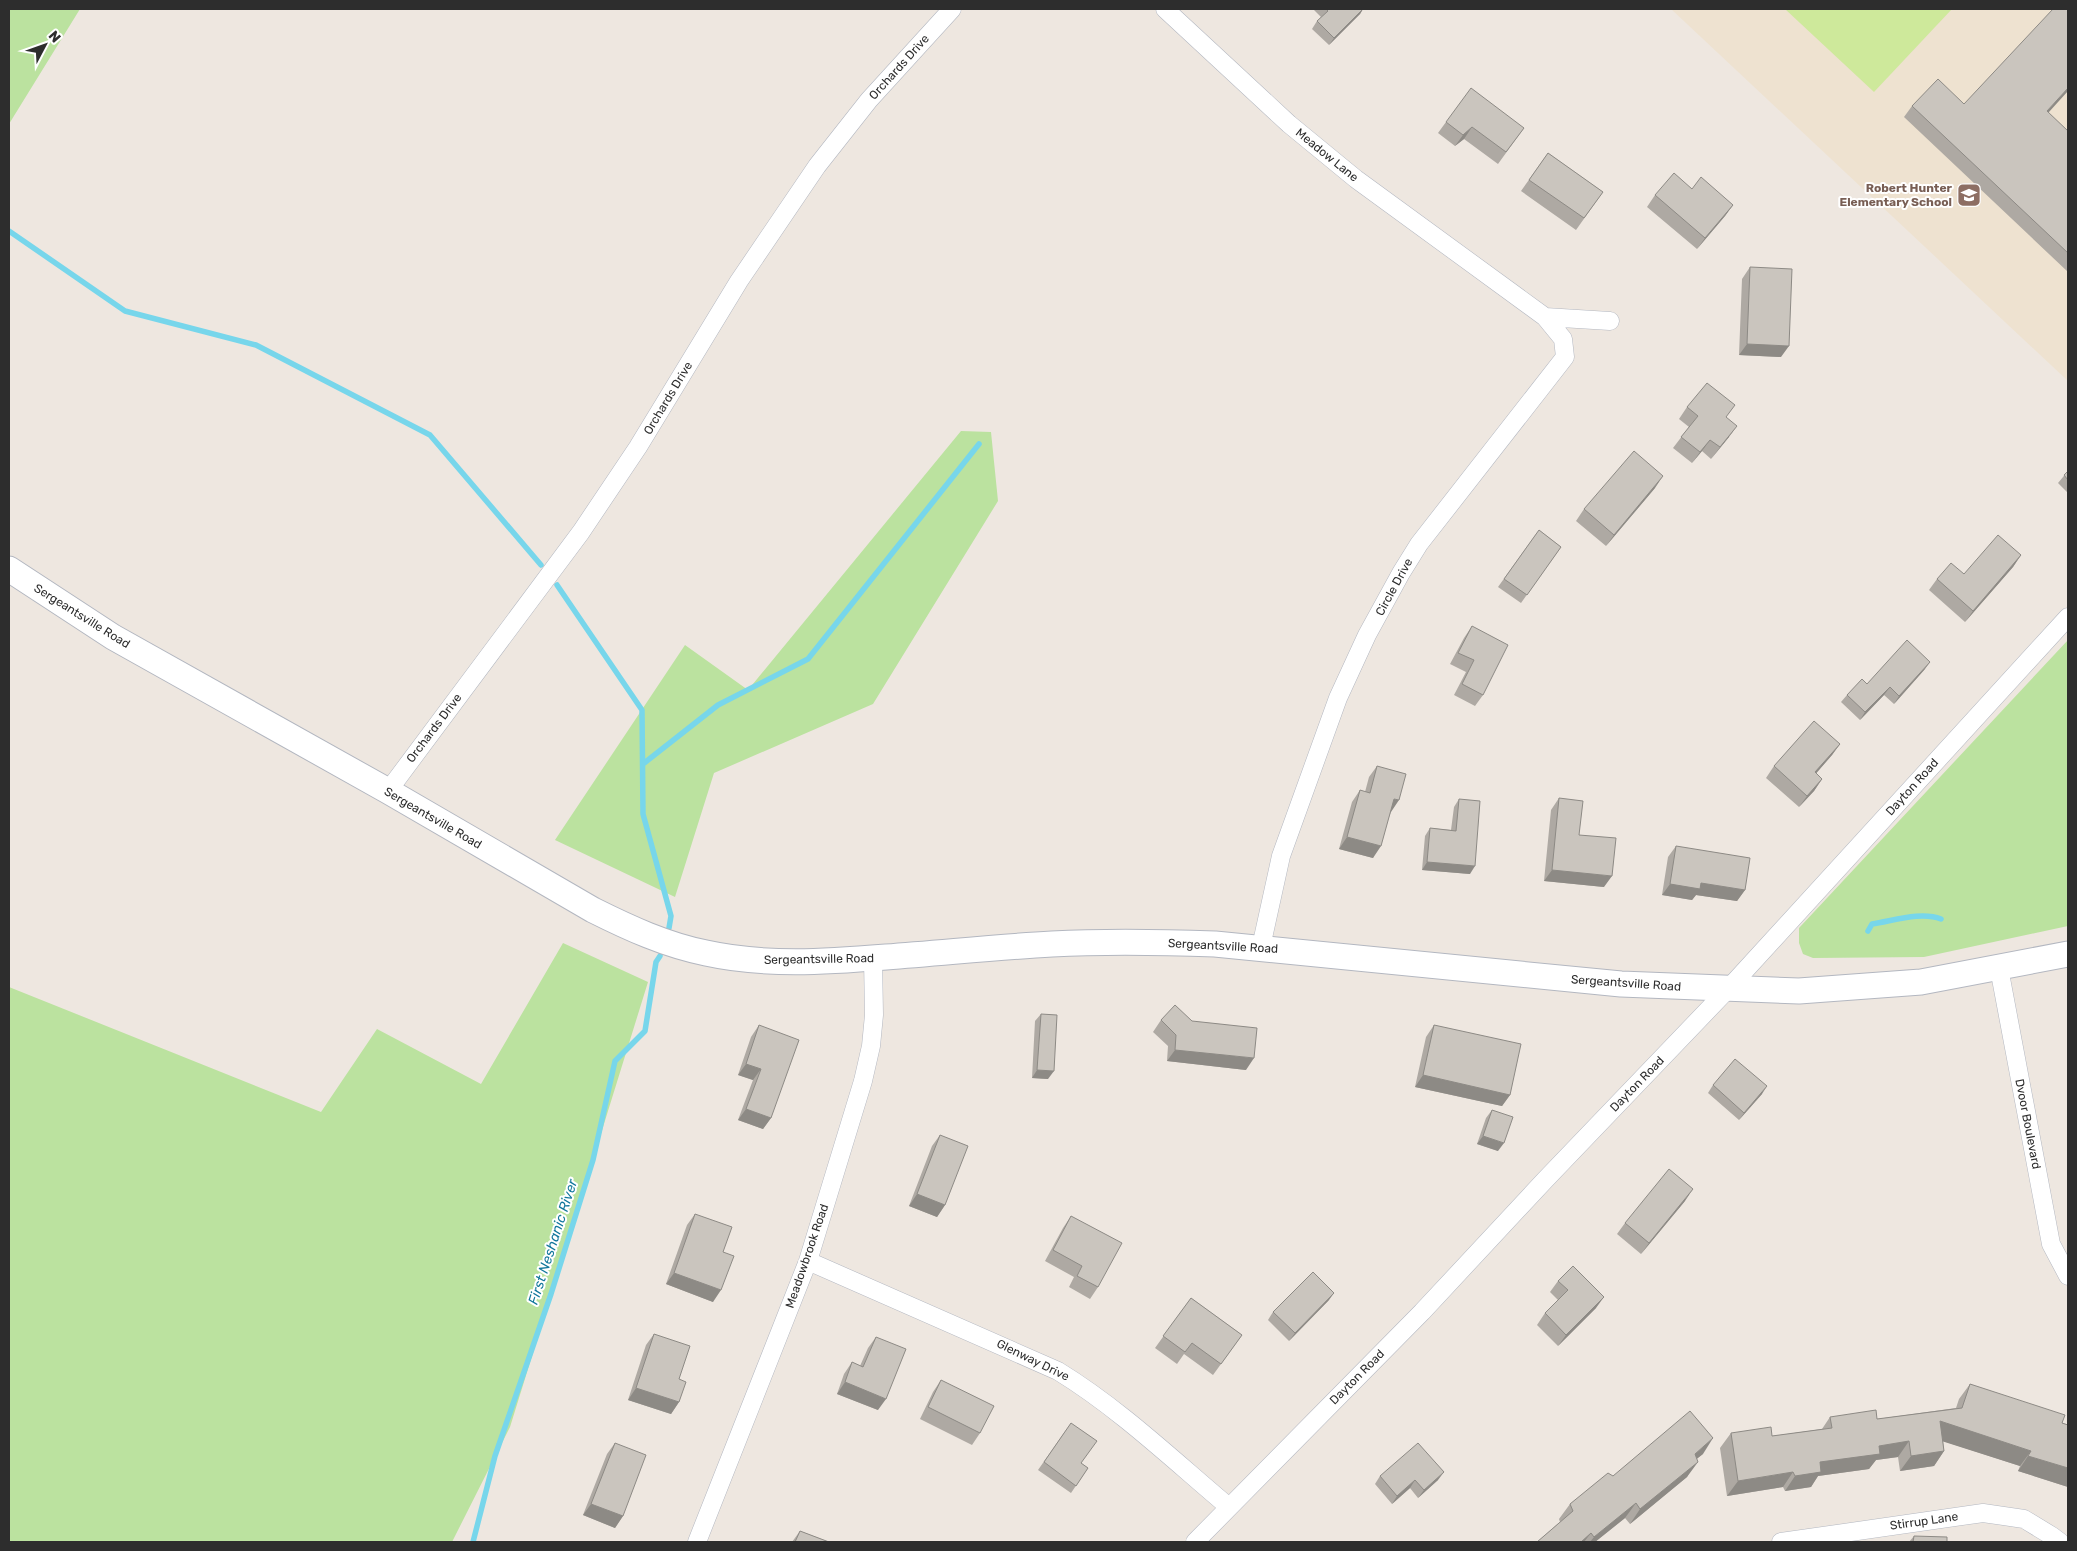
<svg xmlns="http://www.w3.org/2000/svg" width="2077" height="1551" viewBox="0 0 2077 1551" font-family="Rubik,sans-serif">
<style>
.education{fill:#eee2d0}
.green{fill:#bbe29f}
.pitch{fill:#cee99b}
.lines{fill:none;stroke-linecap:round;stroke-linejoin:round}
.stream{stroke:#77d6eb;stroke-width:5.5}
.street-casing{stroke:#b3b7c0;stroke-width:19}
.secondary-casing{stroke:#b3b7c0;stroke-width:27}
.street{stroke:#fff;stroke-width:18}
.secondary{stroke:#fff;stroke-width:25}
.wall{fill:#aea9a3}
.shaded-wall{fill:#8d8a85}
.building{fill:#cac5be;stroke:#8d8a85}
.labels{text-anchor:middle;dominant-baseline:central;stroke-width:4;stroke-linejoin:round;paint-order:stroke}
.street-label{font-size:12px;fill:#2d2d2d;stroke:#fff}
.education-label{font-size:12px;font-weight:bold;fill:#785e54;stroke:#fff;text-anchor:end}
.water-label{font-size:14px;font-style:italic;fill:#12779c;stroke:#fff}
</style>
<rect width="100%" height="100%" fill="#eee7e0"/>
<path class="education" d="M1671,9h397v372z"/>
<path class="green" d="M9,9h71l-71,115z
M961,431l30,1 7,69 -125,203 -159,69 -39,124 -120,-57 130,-195 63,45z
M2068,640v286l-144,31 -111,1 -10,-4 -4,-11v-15z
M563,943l85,39 -138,445 -58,115h-443v-555l312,125 56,-83 104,55z"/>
<path class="pitch" d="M1785,9h167l-78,83z"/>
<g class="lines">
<path class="stream" d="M9,231l116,80 131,34 174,90 111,130
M557,585l85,125 1,104 28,102 -2,12
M643,764l75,-59 90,-46 171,-215
M1868,931l4,-7c21,-3 49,-13 69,-5
M473,1542l22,-86 56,-162 42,-134 22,-99 30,-30 11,-69 4,-6"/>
<g class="street-casing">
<path id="street" d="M1165,9l124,115 67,55 189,138 18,22 2,18 -146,187 -18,29 -34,62 -29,63 -57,158 -20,91
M1545,317l65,4
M388,791l193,-259 57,-85 101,-166 78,-115 52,-66 83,-91
M1999,968l52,276 17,32
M808,1261l250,110c62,38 115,89 171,136
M697,1542l111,-281 55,-180 8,-35 3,-31 -1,-57
M1195,1542l227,-230 123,-132 183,-191 340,-372
M1781,1542l202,-29 41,6 28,17 8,6"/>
</g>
<g class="secondary-casing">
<path id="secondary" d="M9,569l104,68 275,154 205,119c36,18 73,35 113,43 59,13 120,9 180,4 56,-4 111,-10 166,-13 54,-3 109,-2 163,0l406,40 178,7 122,-9 147,-28"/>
</g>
<use href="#street" class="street"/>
<use href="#secondary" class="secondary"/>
</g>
<path class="wall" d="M1313,9h50l-3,5 -31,31 -17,-16 5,-8 4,-4z
M1964,104l84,9 20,18v141l-164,-155 8,-11z
M1446,122l78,6 -26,36 -34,-25 -9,7 -17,-13z
M1548,153l55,39 -27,38 -55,-39z
M1692,189l41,16 -8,11 -28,33 -50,-42 8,-12z
M1750,267l31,90 -42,-2 3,-76z
M1687,407l39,10 3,20 -18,22 -9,-8 -10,12 -19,-15 16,-21 -10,-8z
M2068,471v22l-10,-10z
M1655,488l-49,58 -30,-25 8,-12z
M1539,530l22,17 -40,56 -23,-16z
M2021,555l-8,12 -48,55 -36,-32 8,-11 27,-5z
M1472,626l11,69 -8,11 -21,-11 12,-23 -16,-8 14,-26z
M1925,669l-31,35 -10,-9 -24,25 -19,-18 6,-7 20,-11z
M1840,744l-8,11 -16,18 6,6 -8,12 -15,16 -33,-29 8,-12z
M1377,766l14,46 -18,46 -34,-9 13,-47 8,-12 5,2 4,-15z
M1559,798l20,37 25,52 -60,-6 7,-71z
M1459,799l11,75 -48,-4 3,-34 5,-8 21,2 3,-23z
M1676,846l69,44 -8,11 -41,-6 -4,5 -30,-5 6,-38z
M1041,1014l7,65 -16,-1 3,-57z
M1161,1020l31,1 54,49 -79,-9 1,-15 -15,-14z
M759,1025l12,93 -8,11 -25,-9 15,-40 -15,-5 13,-38z
M1434,1025l76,70 -8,11 -87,-19 11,-50z
M1713,1085l49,9 -23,26 -31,-27z
M1492,1110l6,41 -21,-7 9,-26z
M940,1135l5,70 -8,12 -28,-11 23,-60z
M1685,1201l-44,53 -24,-20 8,-11z
M695,1214l28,38 -10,50 -47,-18 21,-59z
M1071,1216l27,71 -8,12 -21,-12 5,-10 -29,-16 18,-33z
M1558,1281l38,27 -38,38 -21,-21 8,-12 13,-13 -8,-8z
M1191,1298l51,37 -29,40 -29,-21 -7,10 -22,-16z
M1329,1300l-40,41 -21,-21 5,-8z
M654,1334l25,45v23l-8,12 -43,-14 18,-55z
M876,1337l2,73 -41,-16 7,-20 8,-12 8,4 8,-18z
M941,1380l39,53 -8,12 -52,-26 13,-27z
M1970,1384l98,41v62l-50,-16 2,-5 -77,-25 1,10 -10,15 -34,5 -2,-14 -22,3 -7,9 -51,7 -7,11 -26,4 -2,-4 -56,9 -7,-48 11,-15 41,3 50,-7 8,-12 47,2 79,-11 3,-9z
M1071,1423l10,40 7,5 -17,25 -33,-23z
M615,1443l8,73 -8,12 -32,-13 24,-61z
M1703,1454l-7,5 -9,18 -57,47 -5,-6 -30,24h-58l23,-20 -1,-3 11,-15 43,-28z
M1380,1476l58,4 -20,18 -8,-10 -18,16 -17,-20z
M800,1531l29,11h-37z
M1914,1536l33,6h-38z"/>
<path class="shaded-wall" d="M1363,9l-3,5 -31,31 5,-7z
M2068,88v3l-29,32 8,-12z
M1472,127l-8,12 -9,7 8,-11z
M1733,205l-8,11 -28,33 8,-11z
M1747,344l42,2 -8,11 -42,-2z
M1737,426l-8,11 -18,22 9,-12z
M1710,440l-8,11 -10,12 8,-11z
M1663,476l-8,12 -49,58 8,-11z
M2021,555l-8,12 -48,55 8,-11z
M1930,662l-5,7 -31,35 5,-8z
M1890,687l-6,8 -24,25 5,-8z
M1840,744l-8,11 -25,29 8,-12z
M1822,779l-8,12 -15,16 8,-11z
M1394,799l5,1 -8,12 -5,-2z
M1347,837l34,9 -8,12 -34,-9z
M1427,862l48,4 -5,8 -48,-4z
M1552,870l60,6 -8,11 -60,-6z
M1701,883l44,7 -8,11 -41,-6 -4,5 -30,-5 8,-11z
M1175,1050l79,8 -8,12 -79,-9z
M746,1064l15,5 -8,11 -15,-5z
M1037,1070l17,1 -6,8 -16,-1z
M1423,1075l87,20 -8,11 -87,-19z
M1767,1086l-5,8 -23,26 5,-7z
M746,1109l25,9 -8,11 -25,-9z
M1483,1136l21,7 -6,8 -21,-7z
M1693,1189l-8,12 -44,53 8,-11z
M917,1194l28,11 -8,12 -28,-11z
M674,1273l47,17 -8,12 -47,-18z
M1334,1293l-5,7 -40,41 6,-8z
M1604,1297l-8,11 -38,38 8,-11z
M845,1382l41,17 -8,11 -41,-16z
M636,1388l43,14 -8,12 -43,-14z
M1940,1421l91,30 -11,15 -91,-29z
M1713,1438l-10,16 -19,15 11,-15z
M1909,1441l-11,16 -22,3 -7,9 -51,7 -7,11 -26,4 10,-15 25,-14 59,-16z
M1944,1451l-10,15 -34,5 11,-15z
M2028,1456l40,12v19l-50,-16z
M1698,1462l-11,15 -57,47 10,-15z
M1444,1472l-6,8 -20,18 6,-8z
M1793,1472l-10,15 -56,9 11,-15z
M1415,1480l-5,8 -18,16 5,-8z
M1636,1503l-11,15 -30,24h-5l4,-5z
M591,1504l32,12 -8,12 -32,-13z
M1591,1533l-7,9h-3z"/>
<path class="building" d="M1326,9h37l-29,29 -17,-17 11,-10z
M2053,9h15v79l-21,23 21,20v122l-156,-147 26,-27 26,25z
M1471,88l53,40 -18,24 -34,-25 -9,8 -17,-13z
M1548,153l55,39 -19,26 -55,-38z
M1674,173l18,16 9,-12 32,28 -28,33 -50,-43z
M1750,267l42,2 -3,77 -42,-2z
M1707,383l28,22 -9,12 11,9 -17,21 -10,-7 -10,12 -19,-15 17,-21 -11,-9z
M1634,451l29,25 -49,59 -30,-26z
M2068,471v9l-4,-5z
M1539,530l22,17 -34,48 -23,-16z
M1998,535l23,20 -48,56 -36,-32 14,-16 13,11z
M1472,626l36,19 -25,50 -21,-11 12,-24 -16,-7z
M1907,640l23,22 -31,34 -9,-9 -25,25 -18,-17 15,-16 5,5z
M1814,721l26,23 -25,28 7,7 -15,17 -33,-30z
M1377,766l29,8 -7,26 -5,-1 -13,47 -34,-9 13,-47 10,3z
M1559,798l24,3 -4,34 37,3 -4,38 -60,-6z
M1459,799l21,2 -5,65 -48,-4 3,-34 26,3z
M1676,846l74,12 -5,32 -44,-7 -1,6 -30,-5z
M1175,1005l17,16 65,7 -3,30 -79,-8 1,-15 -15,-15z
M1041,1014l16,1 -3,56 -17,-1z
M759,1025l40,15 -28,78 -25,-9 15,-40 -15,-5z
M1434,1025l87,19 -11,51 -87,-20z
M1735,1059l32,27 -23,27 -31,-28z
M1492,1110l21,7 -9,26 -21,-7z
M940,1135l28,11 -23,59 -28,-11z
M1669,1169l24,20 -44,54 -24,-20z
M695,1214l37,13 -9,25 11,4 -13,34 -47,-17z
M1071,1216l51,27 -24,44 -21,-11 5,-10 -29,-16z
M1573,1266l31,31 -38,38 -21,-22 23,-23 -10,-9z
M1313,1272l21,21 -39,40 -22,-21z
M1191,1298l51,37 -21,29 -29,-21 -7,9 -22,-16z
M654,1334l36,12 -11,33 7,3 -7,20 -43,-14z
M876,1337l30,12 -20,50 -41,-17 7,-20 11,5z
M941,1380l53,26 -14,27 -52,-26z
M1970,1384l95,31 -3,8 6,2v43l-40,-12 3,-5 -91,-30 4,30 -33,5 -2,-15 -30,5 1,8 -60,8 1,10 -26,4 -2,-4 -55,9 -7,-48 40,-6 1,9 60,-8 -2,-11 46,-7 1,9 85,-11z
M1690,1411l23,27 -18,16 3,8 -58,47 -4,-6 -42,34 -3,-4 -10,9h-44l36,-31 -3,-7 38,-31 5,3z
M1071,1423l26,18 -16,22 7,5 -12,18 -32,-24z
M615,1443l31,12 -23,61 -32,-12z
M1418,1443l26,29 -20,18 -9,-10 -18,16 -17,-20z
M800,1531l29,11h-34z
M1914,1536l33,1v5h-34z"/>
<defs>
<g id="school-square" transform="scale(1.25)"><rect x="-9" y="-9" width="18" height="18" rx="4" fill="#8d6e63" stroke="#fff"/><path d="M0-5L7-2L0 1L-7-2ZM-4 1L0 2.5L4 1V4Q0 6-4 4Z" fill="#fff"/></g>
</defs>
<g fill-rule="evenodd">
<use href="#school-square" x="1969" y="195"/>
</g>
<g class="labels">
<g class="street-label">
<text transform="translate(899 67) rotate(-48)">Orchards Drive</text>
<text transform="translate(1327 155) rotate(39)">Meadow Lane</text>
<text transform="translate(668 398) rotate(-59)">Orchards Drive</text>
<text transform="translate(1394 587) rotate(-61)">Circle Drive</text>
<text transform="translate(82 616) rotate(32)">Sergeantsville Road</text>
<text transform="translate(434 728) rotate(-53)">Orchards Drive</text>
<text transform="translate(1912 787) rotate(-48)">Dayton Road</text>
<text transform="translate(433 818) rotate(30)">Sergeantsville Road</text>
<text transform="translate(1223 946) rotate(3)">Sergeantsville Road</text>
<text transform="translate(819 959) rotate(-1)">Sergeantsville Road</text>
<text transform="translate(1626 983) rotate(4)">Sergeantsville Road</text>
<text transform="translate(1637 1084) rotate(-46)">Dayton Road</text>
<text transform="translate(2028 1124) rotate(79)">Dvoor Boulevard</text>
<text transform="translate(807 1256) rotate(-71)">Meadowbrook Road</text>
<text transform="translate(1033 1360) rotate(26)">Glenway Drive</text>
<text transform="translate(1357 1377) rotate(-45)">Dayton Road</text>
<text transform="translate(1924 1521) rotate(-8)">Stirrup Lane</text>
</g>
<g class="education-label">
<text x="1952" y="188">Robert Hunter<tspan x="1952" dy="14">Elementary School</tspan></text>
</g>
<g class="water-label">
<text transform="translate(553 1242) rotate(-72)">First Neshanic River</text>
</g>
</g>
<rect width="2077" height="1551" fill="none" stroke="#2d2d2d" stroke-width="20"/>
<g transform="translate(45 45) rotate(49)" stroke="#ffffff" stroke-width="4" paint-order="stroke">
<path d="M0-4L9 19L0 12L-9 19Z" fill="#2d2d2d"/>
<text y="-8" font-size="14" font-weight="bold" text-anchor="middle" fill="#2d2d2d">N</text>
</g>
</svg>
